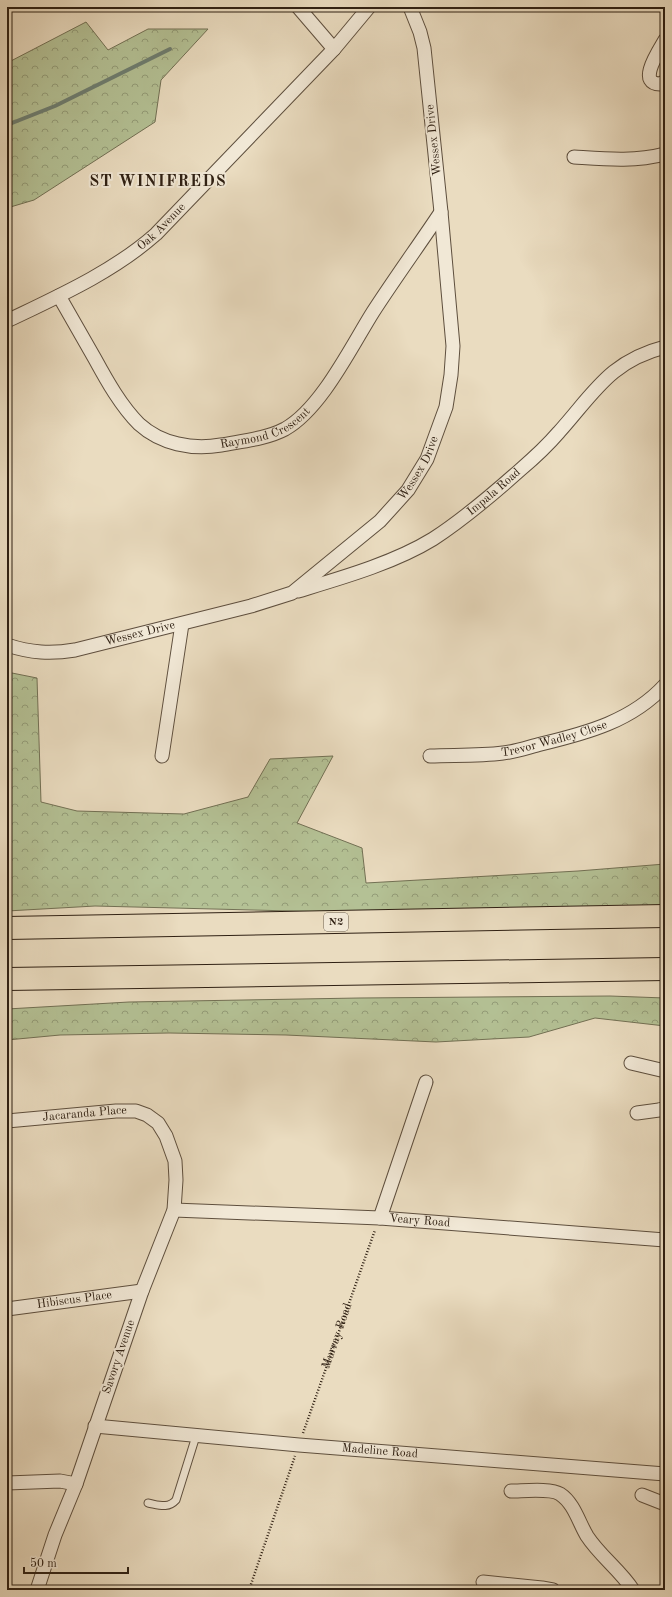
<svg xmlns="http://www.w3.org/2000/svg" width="672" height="1597" viewBox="0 0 672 1597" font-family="'Old Standard TT',serif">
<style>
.forest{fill:url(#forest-crowns);stroke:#727054}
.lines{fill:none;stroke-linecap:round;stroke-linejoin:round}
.stream{stroke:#6e7e71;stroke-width:4}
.service-casing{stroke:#5e4f3e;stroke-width:9}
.minor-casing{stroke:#5e4f3e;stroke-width:15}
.motorway-casing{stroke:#2f2013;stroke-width:24}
.path{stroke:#2f2013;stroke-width:2.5;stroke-dasharray:1 2;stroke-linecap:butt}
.service{stroke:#f1e8d6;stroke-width:7}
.minor{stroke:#f1e8d6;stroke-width:13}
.motorway{stroke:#eadcc0;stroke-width:22}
.labels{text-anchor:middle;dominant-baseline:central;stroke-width:4;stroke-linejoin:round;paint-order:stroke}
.shield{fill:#f1e8d6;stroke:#695c4e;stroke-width:1}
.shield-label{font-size:11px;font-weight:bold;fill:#2f2013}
.street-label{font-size:12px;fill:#2f2013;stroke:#f1e8d6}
.district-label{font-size:16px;font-weight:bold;letter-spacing:1px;fill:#2f2013;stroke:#f1e8d6}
</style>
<defs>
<pattern id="forest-crowns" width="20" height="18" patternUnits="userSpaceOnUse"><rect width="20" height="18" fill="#b4c195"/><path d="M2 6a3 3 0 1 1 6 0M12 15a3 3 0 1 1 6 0" fill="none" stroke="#939c78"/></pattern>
</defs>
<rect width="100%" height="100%" fill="#eadcc0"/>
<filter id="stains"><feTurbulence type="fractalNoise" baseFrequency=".005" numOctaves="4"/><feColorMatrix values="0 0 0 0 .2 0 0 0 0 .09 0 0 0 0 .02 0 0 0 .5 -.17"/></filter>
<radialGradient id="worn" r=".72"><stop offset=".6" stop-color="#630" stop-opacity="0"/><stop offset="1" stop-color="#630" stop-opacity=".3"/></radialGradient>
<path class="forest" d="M86,22l22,28 40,-21h60l-47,51 -6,42 -121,78 -27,8v-145z
M7,672l30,6 4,124 36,9 107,3 64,-17 22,-38 63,-3 -36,67 65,25 4,35 212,-12 87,-7v41l-149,5 -185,2 -236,-6 -88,5z
M610,996l55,2v28l-70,-8 -66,19 -93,5 -150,-7 -117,-2 -109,2 -53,5v-31l122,-7 230,-4z"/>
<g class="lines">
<path class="stream" d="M7,125l48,-19 115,-57"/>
<g class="service-casing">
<path id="service" d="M148,1503c11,2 20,6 28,-3l20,-64"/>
</g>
<g class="minor-casing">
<g id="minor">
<path d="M298,7l36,42"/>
<path d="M665,40c-5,9 -30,45 -4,44l4,-3"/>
<path d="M574,157c31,2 60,5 91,-3"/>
<path id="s2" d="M59,296c12,21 24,42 36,63 12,22 26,47 44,65 22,20 53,26 82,21 21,-4 45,-6 64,-16 36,-20 66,-82 88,-117 22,-34 46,-67 68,-100"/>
<path id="s3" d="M7,321c52,-25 106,-49 149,-87l178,-185 35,-42"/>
<path id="s4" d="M298,591c43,-13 96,-28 135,-52 31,-20 60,-45 87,-69 14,-12 27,-24 39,-38 35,-39 51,-71 106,-85"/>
<path id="s5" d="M7,645c24,8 44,9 68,5l176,-44 41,-13 88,-72 28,-31 19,-31 19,-52 5,-32 2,-29 -12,-134 -17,-164 -4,-16 -10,-25"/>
<path d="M162,756l20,-132"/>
<path id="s6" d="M430,756c24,-1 49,0 73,-3 12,-1 26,-6 38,-9 46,-11 91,-23 124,-59"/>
<path d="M631,1063l34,8"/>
<path d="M637,1113l22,-3 6,-2"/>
<path id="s7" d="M7,1121l109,-10h20l11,4 11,8 8,13 9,25 1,19 -2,30 -32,81 -66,193 -21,51 -18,55"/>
<path id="s8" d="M174,1210l206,8 285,22"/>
<path d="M380,1218l46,-136"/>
<path id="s9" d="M7,1309l135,-18"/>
<path id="s10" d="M95,1426l204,19 366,29"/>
<path d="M7,1483l53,-2 16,3"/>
<path d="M511,1491c12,0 40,-3 49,3 14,9 19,29 27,42 13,20 33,34 46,54"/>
<path d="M642,1495l23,9"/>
<path d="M483,1582l59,6 11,2"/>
</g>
</g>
<g class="motorway-casing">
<path id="motorway" d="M7,928l658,-12
M7,979l658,-10"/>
</g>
<g class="path">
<path id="s1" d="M303,1433l72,-203"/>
<path d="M249,1590l46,-134"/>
</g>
<use href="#service" class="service"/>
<use href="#minor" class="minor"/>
<use href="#motorway" class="motorway"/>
</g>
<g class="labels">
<rect class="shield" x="324" y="913" width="24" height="18" rx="3"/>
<g class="shield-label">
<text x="336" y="922">N2</text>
</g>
<g class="street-label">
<text transform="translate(434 140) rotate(-96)">Wessex Drive</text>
<text stroke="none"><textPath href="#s3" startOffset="182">Oak Avenue</textPath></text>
<text stroke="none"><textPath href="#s2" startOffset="287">Raymond Crescent</textPath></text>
<text stroke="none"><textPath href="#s5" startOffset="473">Wessex Drive</textPath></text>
<text stroke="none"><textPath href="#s4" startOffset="222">Impala Road</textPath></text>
<text stroke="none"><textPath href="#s5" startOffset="136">Wessex Drive</textPath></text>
<text stroke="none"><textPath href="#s6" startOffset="126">Trevor Wadley Close</textPath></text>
<text stroke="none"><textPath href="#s7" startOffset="78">Jacaranda Place</textPath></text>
<text stroke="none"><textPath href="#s8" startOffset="246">Veary Road</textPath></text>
<text stroke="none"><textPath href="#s9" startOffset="68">Hibiscus Place</textPath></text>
<text stroke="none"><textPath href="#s1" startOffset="103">Murray Road</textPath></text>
<text transform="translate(119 1357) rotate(-71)">Savory Avenue</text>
<text stroke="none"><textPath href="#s10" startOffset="286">Madeline Road</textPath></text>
</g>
<g class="district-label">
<text x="158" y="182">ST WINIFREDS</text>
</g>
</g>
<rect width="672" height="1597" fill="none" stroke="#eadcc0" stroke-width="24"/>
<rect x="8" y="8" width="656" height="1581" fill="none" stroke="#2f2013" stroke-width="2"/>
<rect x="12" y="12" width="648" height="1573" fill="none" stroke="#2f2013"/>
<path d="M24 1567v6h104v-6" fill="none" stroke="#2f2013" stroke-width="2"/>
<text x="30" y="1567" font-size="12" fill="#2f2013" stroke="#f1e8d6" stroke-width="3" paint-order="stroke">50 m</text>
<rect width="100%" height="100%" filter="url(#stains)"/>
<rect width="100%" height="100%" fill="url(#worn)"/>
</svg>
